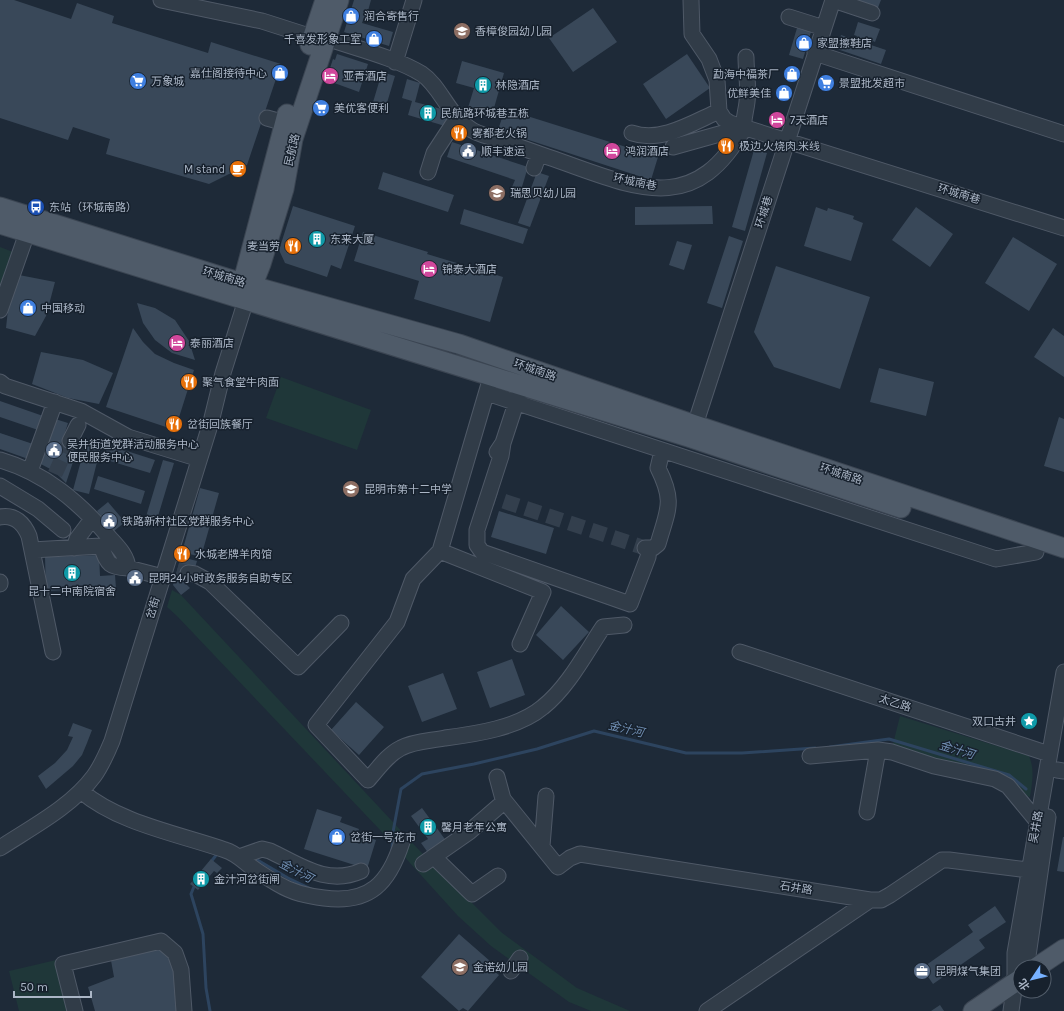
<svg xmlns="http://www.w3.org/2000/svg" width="1064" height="1011" viewBox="0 0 1064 1011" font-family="Karla,'Noto Sans SC',sans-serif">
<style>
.green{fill:#1f3739}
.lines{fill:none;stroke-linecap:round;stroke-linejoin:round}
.stream{stroke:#2d445f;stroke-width:3}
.building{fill:#394859}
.minor-tunnel{stroke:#333f4d;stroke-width:15;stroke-dasharray:15 8;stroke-linecap:butt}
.minor-casing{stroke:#4f5967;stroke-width:17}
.major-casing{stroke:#3b4552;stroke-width:21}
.minor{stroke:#313c48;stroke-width:15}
.major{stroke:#4f5b69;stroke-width:19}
.labels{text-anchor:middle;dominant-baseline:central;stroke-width:3;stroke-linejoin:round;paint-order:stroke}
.poi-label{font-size:11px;fill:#abb6c6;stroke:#17212d;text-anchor:start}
.street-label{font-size:11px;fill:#abb6c6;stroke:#17212d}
.water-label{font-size:12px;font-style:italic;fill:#708eb2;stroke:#17212d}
</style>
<rect width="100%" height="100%" fill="#1e2a38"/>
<path class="green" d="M0,247l13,5 -13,36z
M281,377l90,33 -14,40 -91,-32z
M172,590l9,5 239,256 81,81 76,56 53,23h-39l-22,-9 -78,-56 -33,-30 -77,-85 -204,-215 -10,-9z
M900,716l129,40c6,14 3,27 1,41l-138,-49z
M69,957l12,54h-62l-10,-40z"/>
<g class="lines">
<path class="stream" d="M830,747l59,-8 120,36 17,14
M392,850l1,-18 8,-43 21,-15 52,-10 63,-15 57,-18 92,22h56l73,-5
M254,858l34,20 23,11
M210,863l7,-9
M195,884l-4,10 12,40 3,54 4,23"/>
</g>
<path class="building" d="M0,0h14l57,19 6,-16 37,13 -2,7 96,30 3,-11 70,22 -34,101 -38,19 -103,-30 4,-15 -37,-12 -5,13 -68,-22z
M354,0h17l-5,18 -2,-1 -2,6 31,9 -4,14 -45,-14z
M859,0h22l-4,10 -19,-8z
M593,8l24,34 -44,30 -24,-34z
M858,22l22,7 -5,13 -2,-1 -2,4 15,5 -5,14 -44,-15 4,-14 15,5 1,-4 -3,-1z
M797,28l14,4 -8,27 -14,-4z
M337,54l31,10 -9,28 -33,-12 7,-21 2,1z
M687,54l23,34 -44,31 -23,-35z
M462,61l42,12 -12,42 -24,-7 6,-20 -18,-5z
M382,72l13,4 -11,37 -13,-4z
M407,79l13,4 -5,19 34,9 -4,15 -37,-11 4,-14 -10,-3z
M505,109l153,48 -7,23 -153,-50z
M452,142l76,25 -7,23 -9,-3 3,-7 -68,-23z
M754,150l13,3 -22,78 -13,-4z
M383,172l71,23 -6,17 -70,-23z
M537,172l12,4 -19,51 -12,-4z
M293,206l62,20 -14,43 -10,-4 -4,12 -42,-14 -6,-13z
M712,206l1,18 -78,1v-18z
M816,207l11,4 1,-3 26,8 -1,3 10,4 -12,38 -47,-15z
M916,207l37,27 -23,33 -38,-27z
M464,209l64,20 -5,15 -63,-20z
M363,232l65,20 -1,2 76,23 -13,45 -76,-23 5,-18 -65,-20z
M729,236l14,5 -21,67 -15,-5z
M1013,237l44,27 -28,47 -44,-28z
M677,241l15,4 -8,25 -15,-5z
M776,266l94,31 -30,92 -66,-22 -20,-35z
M19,275l36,7 -9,34 -11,20 -29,-8 3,-28z
M137,303l18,5 20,12 14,21 6,19 -23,-7 -17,-13 -12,-17z
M133,328l10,14 12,12 19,9 20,7 -19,60 -69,-23z
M1053,328l11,8v41l-30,-20z
M41,352l42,8 30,13 -14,31 -31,-6 -36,-14z
M879,368l55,14 -8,34 -56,-14z
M0,401l46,16 -5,14 -41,-14z
M1059,417l5,2v53l-20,-6z
M52,418l16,5 -8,25 16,5 -10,30 -12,-12 -17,-9z
M0,433l36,12 -5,15 -31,-11z
M86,442l15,4 -12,48 -16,-4z
M108,445l47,15 -5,13 -47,-14z
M163,460l11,3 -18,60 -11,-3z
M98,476l47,15 -4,13 -47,-15z
M200,488l19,5 -18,64 -19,-5z
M108,502l17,20 -11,9 -17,-20z
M499,511l55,17 -8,26 -55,-17z
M99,555l1,21 15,-1 1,13 -70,3 -1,-34z
M181,557l16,4 -3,10 -5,-1 -4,13 5,5 -9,7 -8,-10z
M561,606l28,26 -26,28 -27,-25z
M512,659l13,36 -35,13 -13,-36z
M443,673l14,36 -35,13 -14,-36z
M356,702l28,25 -25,28 -28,-25z
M73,723l19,7 -5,13 -5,12 -9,11 -27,23 -8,-13 17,-13 12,-13 6,-13 -5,-1z
M422,808l25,34 -18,12 -8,-11 7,-4 -17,-23z
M317,809l25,8 -2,5 19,7 -2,5 19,6 -9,29 -63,-20z
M1063,837h1v35l-7,-1z
M211,859l11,9 -5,5 -3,-2 -16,19 -8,-6z
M995,906l11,16 -27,18 6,8 -52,36 -11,-16 51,-36 -5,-7z
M459,934l39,34 -3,4 4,3 -31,36 -5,-3 -4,3 -38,-34z
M161,946l15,20 2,45h-83l-7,-24 26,-10 -4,-22z
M940,1005l4,6h-13z"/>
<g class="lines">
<path class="minor-tunnel" d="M55,474l15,-33
M482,494l163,54
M177,570l11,3"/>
<g class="minor-casing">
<path id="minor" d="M161,0l101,21 50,16
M691,0l1,34 17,25 8,21 2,31 5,8 6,4 334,105
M833,0l39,13
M789,17l35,11
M326,38c29,10 70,20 96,36 18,12 26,40 47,54 7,6 19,8 28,11 17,6 34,12 51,18 81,27 144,65 196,-29
M815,53l249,81
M395,62l19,-62
M267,118l18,5
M744,128c-1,-10 2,-16 3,-26 2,-14 -1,-30 -1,-45
M632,133c29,10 60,-10 87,-22
M673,147l50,-14 18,1
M534,168l5,-14
M428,172l6,-19 23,-35
M0,310l27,-77
M0,382l5,4 76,25 47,26 65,20
M487,393l509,166 40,-7
M695,425l138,-425
M70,441l8,-16
M503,443l-2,13 -24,74v15l5,7 148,52 18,-47 1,-9
M497,452l6,-9 16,-49
M0,460c45,13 79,42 109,77 8,9 18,18 19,31l27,7
M30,471l25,-69
M0,486l38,23 25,21
M0,517c15,-3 24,7 29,19l24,116
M74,548l3,-9 15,-20
M645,548h8l5,-4c10,-35 17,-42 0,-76l4,-17
M32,550l69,-4c7,18 7,21 27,22
M440,551l49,-167
M188,573l7,1 15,8 88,85 43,-44
M0,582v2
M520,644l23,-52 -103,-41 -27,28 -16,43 -81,103 52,55c10,-11 19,-25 33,-32 13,-7 29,-7 44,-10 31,-4 73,-10 98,-31 25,-20 42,-53 60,-80l21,-2
M740,652l309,102
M810,756l68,-6 14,2 42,14 61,13 13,7 29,35
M1057,770l7,1
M497,777l6,22 55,68 12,-9 10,-4 290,46h11l9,-5 52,-35h7l79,10
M81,791c37,32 98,43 144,59 11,3 19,12 28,18 8,6 17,11 25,16 15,9 29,12 46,14 46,6 65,-15 78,-56
M867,812l11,-62
M542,846l4,-50
M0,848c32,-21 71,-41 94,-72 8,-11 13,-23 18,-35l99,-319 12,-49 23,-73
M239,857l23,-8 8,2c30,14 57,35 91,20
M434,857l38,37 26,-18
M423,864l46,-32 30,-26
M1023,967l5,-11 20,-139
M511,971l9,-13
M75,1011l-12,-47 98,-23 14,12 6,17 3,41
M707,1011l163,-111
M1011,1011l4,-29v-29l49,-281"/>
</g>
<g class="major-casing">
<path id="major" d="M310,45l15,-45
M0,207l242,76 217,61 236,81 369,123
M0,224l688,213 213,71
M241,289l46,-175
M248,297l13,-33 23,-75 9,-50 46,-139
M1037,967l27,-18
M973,1011l47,-32"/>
</g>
<use href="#minor" class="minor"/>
<use href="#major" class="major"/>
</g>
<defs>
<g id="shop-disc" transform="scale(0.9)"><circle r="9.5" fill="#3f7fe0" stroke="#17212d"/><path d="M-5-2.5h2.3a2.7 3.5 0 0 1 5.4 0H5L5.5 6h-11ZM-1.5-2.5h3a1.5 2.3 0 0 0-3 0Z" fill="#fff"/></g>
<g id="school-disc" transform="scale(0.9)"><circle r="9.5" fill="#8d6e63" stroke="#17212d"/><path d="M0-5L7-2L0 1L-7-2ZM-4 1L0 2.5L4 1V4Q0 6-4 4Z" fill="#fff"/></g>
<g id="hotel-disc" transform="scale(0.9)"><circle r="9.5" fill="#d1479c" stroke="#17212d"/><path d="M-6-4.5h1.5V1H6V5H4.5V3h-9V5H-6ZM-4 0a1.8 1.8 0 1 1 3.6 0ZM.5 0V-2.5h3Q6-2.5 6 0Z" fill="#fff"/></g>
<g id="supermarket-disc" transform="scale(0.9)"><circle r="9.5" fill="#3f7fe0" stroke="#17212d"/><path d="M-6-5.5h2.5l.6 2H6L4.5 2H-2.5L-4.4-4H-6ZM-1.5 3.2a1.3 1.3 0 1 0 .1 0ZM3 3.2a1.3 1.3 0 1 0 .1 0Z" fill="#fff"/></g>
<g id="building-disc" transform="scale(0.9)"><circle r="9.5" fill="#0f9aa8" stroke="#17212d"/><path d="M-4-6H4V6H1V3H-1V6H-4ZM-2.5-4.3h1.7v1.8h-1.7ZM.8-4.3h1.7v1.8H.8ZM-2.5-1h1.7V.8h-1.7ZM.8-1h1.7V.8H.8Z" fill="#fff"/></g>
<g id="restaurant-disc" transform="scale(0.9)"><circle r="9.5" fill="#e8710a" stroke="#17212d"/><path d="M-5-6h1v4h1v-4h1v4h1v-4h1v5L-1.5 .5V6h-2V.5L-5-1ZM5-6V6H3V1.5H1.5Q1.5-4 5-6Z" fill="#fff"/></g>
<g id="civic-disc" transform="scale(0.9)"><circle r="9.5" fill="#5c6f8a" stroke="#17212d"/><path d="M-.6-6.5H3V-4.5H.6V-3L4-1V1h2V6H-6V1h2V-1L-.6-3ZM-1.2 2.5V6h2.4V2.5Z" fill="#fff"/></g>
<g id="cafe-disc" transform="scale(0.9)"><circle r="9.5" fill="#e8710a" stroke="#17212d"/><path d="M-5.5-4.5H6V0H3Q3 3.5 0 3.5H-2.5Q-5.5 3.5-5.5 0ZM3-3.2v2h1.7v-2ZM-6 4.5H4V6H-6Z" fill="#fff"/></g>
<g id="bus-disc" transform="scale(0.9)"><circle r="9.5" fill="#1a4fb4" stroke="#17212d"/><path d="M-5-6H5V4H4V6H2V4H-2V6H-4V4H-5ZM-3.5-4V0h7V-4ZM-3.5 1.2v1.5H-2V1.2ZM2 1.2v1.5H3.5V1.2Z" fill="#fff"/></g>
<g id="sight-disc" transform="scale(0.9)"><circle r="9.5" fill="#0f9aa8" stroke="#17212d"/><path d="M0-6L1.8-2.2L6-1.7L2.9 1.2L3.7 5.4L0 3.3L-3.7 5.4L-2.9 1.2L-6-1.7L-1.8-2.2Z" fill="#fff"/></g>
<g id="office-disc" transform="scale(0.9)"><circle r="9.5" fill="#5c6f8a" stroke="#17212d"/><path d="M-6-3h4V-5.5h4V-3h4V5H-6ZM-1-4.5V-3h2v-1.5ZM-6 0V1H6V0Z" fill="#fff"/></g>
</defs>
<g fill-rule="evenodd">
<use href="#shop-disc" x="351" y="16"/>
<use href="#school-disc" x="462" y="31"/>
<use href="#shop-disc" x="374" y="39"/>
<use href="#shop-disc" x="804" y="43"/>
<use href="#shop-disc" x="280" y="73"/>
<use href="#shop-disc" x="792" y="74"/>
<use href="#hotel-disc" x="330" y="76"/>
<use href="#supermarket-disc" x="138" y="81"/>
<use href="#supermarket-disc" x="826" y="83"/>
<use href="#building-disc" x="483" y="85"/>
<use href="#shop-disc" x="784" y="93"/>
<use href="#supermarket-disc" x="321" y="108"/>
<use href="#building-disc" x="428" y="113"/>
<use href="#hotel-disc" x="777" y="120"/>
<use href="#restaurant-disc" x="459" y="133"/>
<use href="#restaurant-disc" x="726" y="146"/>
<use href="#civic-disc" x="468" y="151"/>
<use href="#hotel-disc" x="612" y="151"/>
<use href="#cafe-disc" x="238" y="169"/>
<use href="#school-disc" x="497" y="193"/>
<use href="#bus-disc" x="36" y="207"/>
<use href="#building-disc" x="317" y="239"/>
<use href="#restaurant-disc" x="293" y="246"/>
<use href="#hotel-disc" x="429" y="269"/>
<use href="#shop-disc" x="28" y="308"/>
<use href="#hotel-disc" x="177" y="343"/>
<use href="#restaurant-disc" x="189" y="382"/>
<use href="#restaurant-disc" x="174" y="424"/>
<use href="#civic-disc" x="54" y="450"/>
<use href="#school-disc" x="351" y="489"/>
<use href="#civic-disc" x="109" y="521"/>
<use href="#restaurant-disc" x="182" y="554"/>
<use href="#building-disc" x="72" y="573"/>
<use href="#civic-disc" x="135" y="578"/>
<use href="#sight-disc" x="1029" y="721"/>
<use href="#building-disc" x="428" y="827"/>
<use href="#shop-disc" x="337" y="837"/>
<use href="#building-disc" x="201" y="879"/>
<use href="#school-disc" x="460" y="967"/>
<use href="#office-disc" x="922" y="971"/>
</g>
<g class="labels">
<g class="poi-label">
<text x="364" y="16">润合寄售行</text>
<text x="475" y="31">香樟俊园幼儿园</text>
<text x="361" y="39" text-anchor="end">千喜发形象工室</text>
<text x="817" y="43">家盟擦鞋店</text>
<text x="267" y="73" text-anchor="end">嘉仕阁接待中心</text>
<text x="779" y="74" text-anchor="end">勐海中福茶厂</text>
<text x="343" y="76">亚青酒店</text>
<text x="151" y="81">万象城</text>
<text x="839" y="83">景盟批发超市</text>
<text x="496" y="85">林隐酒店</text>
<text x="771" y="93" text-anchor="end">优鲜美佳</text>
<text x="334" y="108">美优客便利</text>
<text x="441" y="113">民航路环城巷五栋</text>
<text x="790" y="120">7天酒店</text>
<text x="472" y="133">雾都老火锅</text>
<text x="739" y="146">极边.火烧肉.米线</text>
<text x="481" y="151">顺丰速运</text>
<text x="625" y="151">鸿润酒店</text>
<text x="225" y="169" text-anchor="end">M stand</text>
<text x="510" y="193">瑞思贝幼儿园</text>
<text x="49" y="207">东站（环城南路）</text>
<text x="330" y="239">东来大厦</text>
<text x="280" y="246" text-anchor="end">麦当劳</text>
<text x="442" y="269">锦泰大酒店</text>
<text x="41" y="308">中国移动</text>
<text x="190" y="343">泰丽酒店</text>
<text x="202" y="382">聚气食堂牛肉面</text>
<text x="187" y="424">岔街回族餐厅</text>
<text x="67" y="444">吴井街道党群活动服务中心<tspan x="67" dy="13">便民服务中心</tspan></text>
<text x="364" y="489">昆明市第十二中学</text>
<text x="122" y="521">铁路新村社区党群服务中心</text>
<text x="195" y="554">水城老牌羊肉馆</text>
<text x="148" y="578">昆明24小时政务服务自助专区</text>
<text x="72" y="591" text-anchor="middle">昆十二中南院宿舍</text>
<text x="1016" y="721" text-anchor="end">双口古井</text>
<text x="441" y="827">馨月老年公寓</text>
<text x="350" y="837">岔街一号花市</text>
<text x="214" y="879">金汁河岔街闸</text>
<text x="473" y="967">金诺幼儿园</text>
<text x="935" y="971">昆明煤气集团</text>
</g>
<g class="street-label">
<text transform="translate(292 150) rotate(-77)">民航路</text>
<text transform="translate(635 182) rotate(12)">环城南巷</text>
<text transform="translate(959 194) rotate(17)">环城南巷</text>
<text transform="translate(764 212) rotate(-72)">环城巷</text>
<text transform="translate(224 277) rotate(17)">环城南路</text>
<text transform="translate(535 370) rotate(19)">环城南路</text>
<text transform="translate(841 474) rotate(18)">环城南路</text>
<text transform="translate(153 608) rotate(-73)">岔街</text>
<text transform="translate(895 703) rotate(18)">太乙路</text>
<text transform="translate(1036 827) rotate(-80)">吴井路</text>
<text transform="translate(796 888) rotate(9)">石井路</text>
</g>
<g class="water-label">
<text transform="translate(626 729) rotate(13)">金汁河</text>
<text transform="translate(957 750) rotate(17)">金汁河</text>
<text transform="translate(296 871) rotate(28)">金汁河</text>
</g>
</g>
<g transform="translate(1032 979) rotate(235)"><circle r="19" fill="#17212d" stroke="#525d6a"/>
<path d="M0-3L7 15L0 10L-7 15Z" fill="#77b1ff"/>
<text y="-6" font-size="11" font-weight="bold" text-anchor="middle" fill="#abb6c6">北</text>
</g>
<path d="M14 991v6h77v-6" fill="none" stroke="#abb6c6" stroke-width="2"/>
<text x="20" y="991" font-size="12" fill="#abb6c6" stroke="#17212d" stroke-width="3" paint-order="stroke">50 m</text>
</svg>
